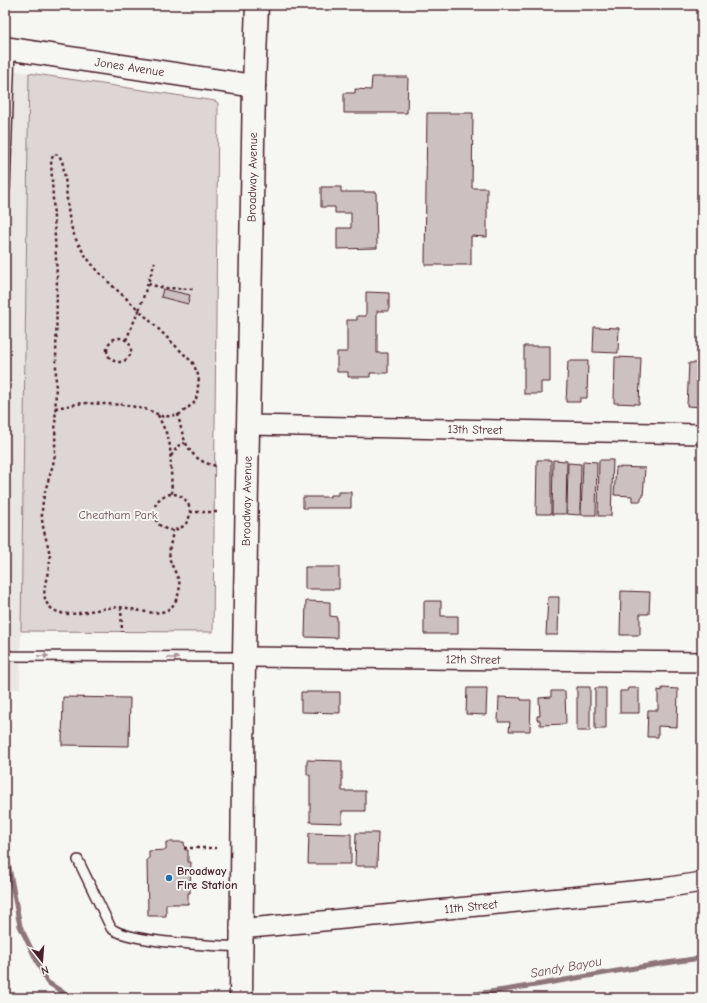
<svg xmlns="http://www.w3.org/2000/svg" width="707" height="1003" viewBox="0 0 707 1003" font-family="'Comic Neue',sans-serif">
<style>
.built{fill:#e9e6e3}
.green{fill:#ddd6d5;stroke:#947a80}
.lines{fill:none;stroke-linecap:round;stroke-linejoin:round}
.stream{stroke:#8e747a;stroke-width:5}
.building{fill:#ccc1c0;stroke:#4a1f2b}
.service-casing{stroke:#4a1f2b;stroke-width:12}
.minor-casing{stroke:#4a1f2b;stroke-width:22}
.tertiary-casing{stroke:#4a1f2b;stroke-width:25}
.secondary-casing{stroke:#4a1f2b;stroke-width:25}
.path{stroke:#4a1f2b;stroke-width:2.5;stroke-dasharray:3 3;stroke-linecap:butt}
.service{stroke:#f6f6f2;stroke-width:9}
.minor{stroke:#f6f6f2;stroke-width:19}
.tertiary{stroke:#f6f6f2;stroke-width:22}
.secondary{stroke:#f6f6f2;stroke-width:22}
.rail-casing{stroke:#4a1f2b;stroke-width:4.5}
.rail{stroke:#f6f6f2;stroke-width:3;stroke-dasharray:9;stroke-linecap:butt}
.oneway{fill:#a99598}
.poi-dot{fill:#1f6fb2;stroke:#f6f6f2;stroke-width:1.5}
.labels{text-anchor:middle;dominant-baseline:central;stroke-width:4;stroke-linejoin:round;paint-order:stroke}
.street-label{font-size:12px;fill:#4a1f2b;stroke:#f6f6f2}
.park-label{font-size:12px;fill:#6f4d56;stroke:#f6f6f2}
.poi-label{font-size:12px;font-weight:bold;fill:#4a1f2b;stroke:#f6f6f2;text-anchor:start}
.water-label{font-size:13px;font-style:italic;fill:#6c4a52;stroke:#f6f6f2}
</style>
<rect width="100%" height="100%" fill="#f6f6f2"/>
<filter id="ink" filterUnits="userSpaceOnUse"><feTurbulence type="fractalNoise" baseFrequency=".025" numOctaves="2"/><feDisplacementMap in="SourceGraphic" scale="8" xChannelSelector="R" yChannelSelector="G"/><feConvolveMatrix kernelMatrix="1 2 1 2 8 2 1 2 1" color-interpolation-filters="sRGB"/></filter>
<g filter="url(#ink)">
<path class="built" d="M5,69l24,4 -9,616h-15z"/>
<path class="green" d="M29,73l186,28 3,2 -5,529 -192,-1z"/>
<g class="lines">
<path class="stream" d="M5,846l15,80 27,56 25,16
M434,998c90,-7 178,-29 268,-40"/>
</g>
<path class="building" d="M372,77h36l-1,36h-63v-20h11v-4l16,1z
M427,113h46l-1,75h15v49l-16,-1v29h-46z
M321,187h20v5h35l1,56 -40,1v-21h14v-15h-16v-6h-14z
M163,289l27,6 -2,9 -27,-7z
M366,292l23,1v18h-12v42h11v20h-18v4h-22v-5h-11v-20h10v-32h10v-4h9z
M594,327l25,1 -1,25 -25,-1z
M524,346h26v36h-9v12h-17z
M615,357l26,1 -2,46 -25,-1z
M568,361h20l-1,37h-7v4h-14z
M689,363h13v44l-15,-1z
M537,460h14v54h-15z
M553,460l14,1 -1,53h-14z
M599,460h14l-2,56h-13z
M583,461l14,1 -1,53h-15z
M568,463l13,1 -1,51 -13,-1z
M616,467l29,1 -2,29h-2v4h-9v-5l-18,-1z
M338,492h13v16h-48v-11h27v-2h8z
M305,567h34v22h-34z
M621,591l29,1 -1,22h-9v21h-20z
M548,597h11l-1,38h-12z
M306,601l24,1v14l7,1v21l-32,-1z
M424,601h17v15h17v18h-34z
M577,687h13v44h-13z
M467,688h20l-1,27 -20,-1z
M595,688h11v41h-11z
M628,688h11v25h-19v-22h7z
M662,688l16,1 -1,38 -19,-1v11h-11l1,-27h10v-20l4,1z
M551,691h14l1,33 -26,1v-5h-3v-4h3l-1,-18 12,-1z
M301,692h39v21l-39,-1z
M63,697l67,1 -1,48 -67,-1z
M499,697l22,1v2h10l-1,31h-21l1,-9h-12z
M307,760l35,1v30h23v20h-23v12l-32,-1v-47h-3z
M309,833l42,1v30h-43z
M356,833h22l-1,33h-22z
M166,842h18l1,8h3v12h3l-1,31h-2v11h-22v12h-18l-1,-57h2v-8l17,-1z"/>
<g class="lines">
<g class="service-casing">
<path id="service" d="M5,188l5,-139
M5,653l5,3 234,1
M78,860l33,68c17,15 103,17 129,19"/>
</g>
<g class="minor-casing">
<g id="minor">
<path id="s1" d="M247,425l455,9"/>
<path id="s2" d="M244,657l458,5"/>
<path id="s3" d="M240,929l423,-41 39,-6"/>
</g>
</g>
<g class="tertiary-casing">
<g id="tertiary">
<path id="s4" d="M5,48l249,38"/>
</g>
</g>
<g class="secondary-casing">
<g id="secondary">
<path id="s5" d="M241,998l3,-341 10,-571 3,-81"/>
</g>
</g>
<path class="path" d="M148,284l16,4 31,1
M107 350a12 12 0 1 1 24 0a12 12 0 1 1-24 0Z
M126,340l13,-30c-27,-25 -60,-50 -69,-88 -4,-20 -3,-41 -8,-61l-3,-6 -5,-1 -3,6 6,117 -2,177c-3,21 -13,38 -13,59 -1,16 7,30 8,45 0,18 -17,44 8,54 16,7 46,-8 69,-4 15,3 41,12 49,-8 9,-19 -1,-24 -6,-40 -2,-9 2,-21 3,-30
M55,408l28,-5 44,2 21,5 16,7 16,-3 14,-11 3,-7 2,-19 -6,-14 -54,-53 16,-48
M178,414c5,26 10,47 39,52
M158,415l10,22 2,9 2,48
M171,456l7,-10 7,-3
M154 512a18 18 0 1 1 36 0a18 18 0 1 1-36 0Z
M190,512h27
M121,607l1,25
M184,848h32"/>
<use href="#service" class="service"/>
<use href="#minor" class="minor"/>
<use href="#tertiary" class="tertiary"/>
<use href="#secondary" class="secondary"/>
<g class="rail-casing">
<path id="rail" d="M693,5l9,5"/>
</g>
<use href="#rail" class="rail"/>
</g>
<defs><path id="oneway-solid" d="M-6-.8H1V-3.2L6.5 0L1 3.2V.8H-6Z"/></defs>
<g class="oneway">
<use href="#oneway-solid" transform="translate(43 656) rotate(1)"/>
<use href="#oneway-solid" transform="translate(173 658) rotate(1)"/>
</g>
</g>
<circle class="poi-dot" cx="169" cy="878" r="4"/>
<g class="labels">
<g class="street-label">
<text stroke="none"><textPath href="#s4" startOffset="126">Jones Avenue</textPath></text>
<text stroke="none"><textPath href="#s5" startOffset="821">Broadway Avenue</textPath></text>
<text stroke="none"><textPath href="#s1" startOffset="228">13th Street</textPath></text>
<text stroke="none"><textPath href="#s5" startOffset="497">Broadway Avenue</textPath></text>
<text stroke="none"><textPath href="#s2" startOffset="229">12th Street</textPath></text>
<text stroke="none"><textPath href="#s3" startOffset="232">11th Street</textPath></text>
</g>
<g class="park-label">
<text x="118" y="515">Cheatham Park</text>
</g>
<g class="poi-label">
<text x="177" y="871">Broadway<tspan x="177" dy="14">Fire Station</tspan></text>
</g>
<g class="water-label">
<text transform="translate(566 967) rotate(-10)">Sandy Bayou</text>
</g>
</g>
<rect width="707" height="1003" fill="none" stroke="#f6f6f2" stroke-width="20"/>
<rect x="10" y="10" width="687" height="983" fill="none" stroke="#4a1f2b" stroke-width="1.5" filter="url(#ink)"/>
<g transform="translate(42 961) rotate(163)" stroke="#f6f6f2" stroke-width="3" paint-order="stroke">
<path d="M0-3L7 15L0 10L-7 15Z" fill="#4a1f2b"/>
<text y="-6" font-size="11" font-weight="bold" text-anchor="middle" fill="#4a1f2b">N</text>
</g>
</svg>
